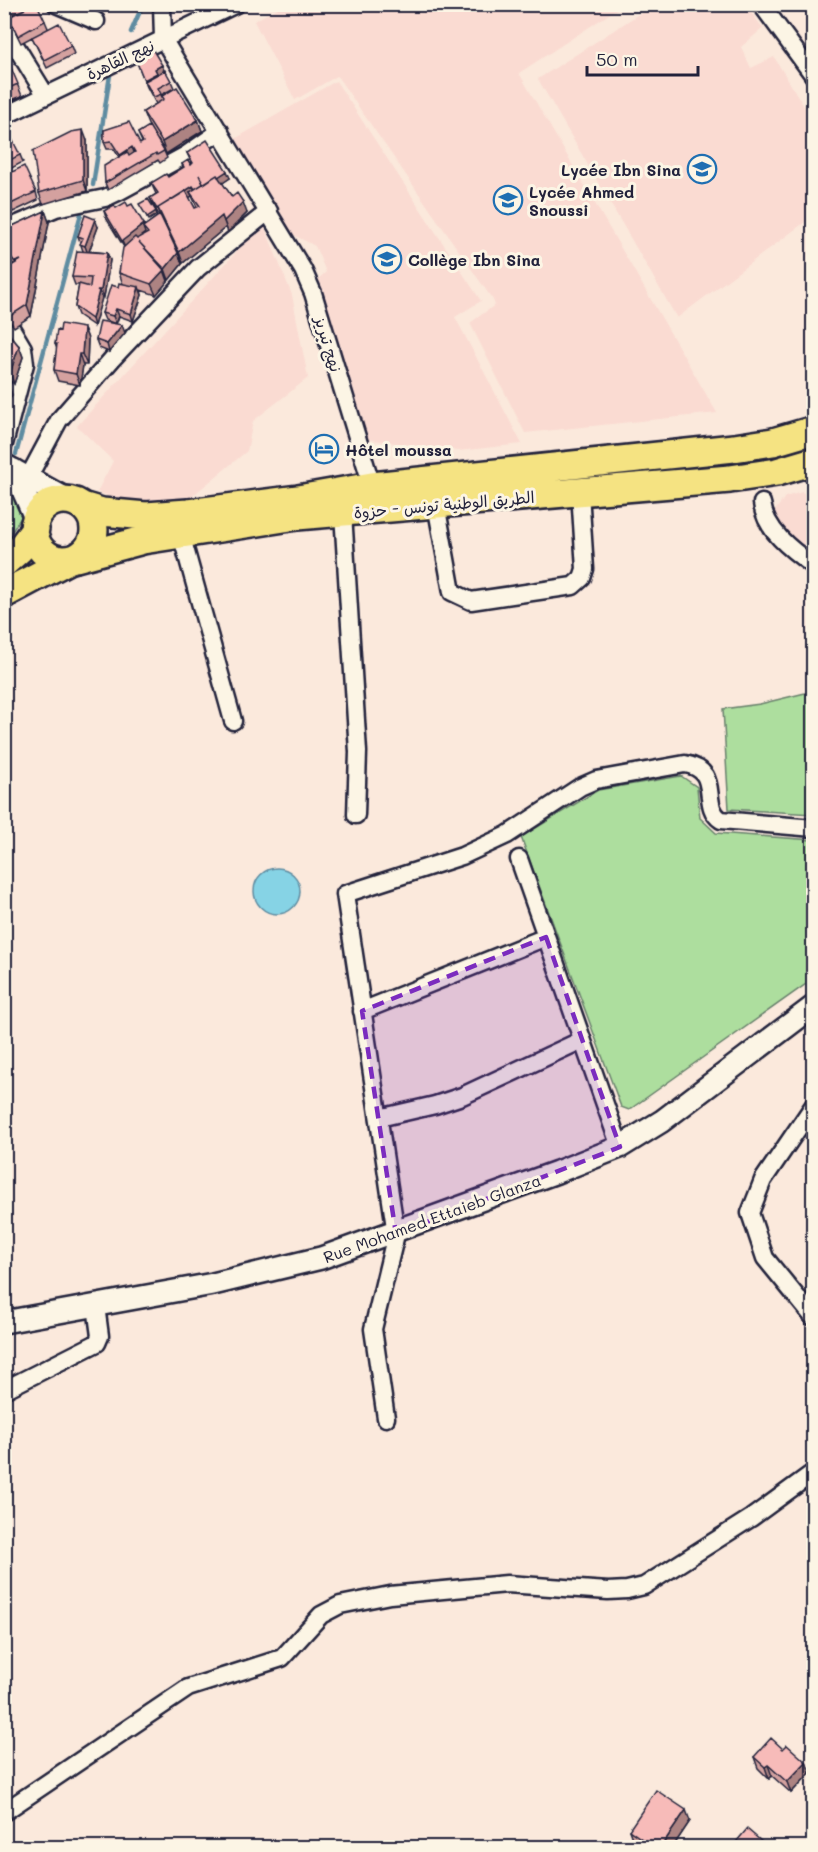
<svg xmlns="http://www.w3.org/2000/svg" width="818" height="1852" viewBox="0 0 818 1852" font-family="Mali,'Playpen Sans Arabic',sans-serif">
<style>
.built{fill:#fadbd2}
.green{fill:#adde9e;stroke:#68806c;stroke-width:1.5}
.water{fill:#86d3e5;stroke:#5e8ca1;stroke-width:1.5}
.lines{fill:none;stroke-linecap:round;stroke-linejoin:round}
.stream{stroke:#5e8ca1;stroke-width:4.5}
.minor-casing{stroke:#22223b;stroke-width:21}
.tertiary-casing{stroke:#22223b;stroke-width:26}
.primary-casing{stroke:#22223b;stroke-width:32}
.minor{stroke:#fcf5e5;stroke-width:16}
.tertiary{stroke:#fcf5e5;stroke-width:21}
.primary{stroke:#f5e382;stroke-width:27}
.wall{fill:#d4a19f;stroke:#22223b;stroke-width:1.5;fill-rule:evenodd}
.shaded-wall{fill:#ad8382;stroke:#22223b;stroke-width:1.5}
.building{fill:#f7bbb9;stroke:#22223b;stroke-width:1.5}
.marked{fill:#7b2cbf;fill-opacity:0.2;stroke:#7b2cbf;stroke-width:4.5;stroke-dasharray:12 8;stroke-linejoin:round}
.labels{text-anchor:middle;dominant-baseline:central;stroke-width:6;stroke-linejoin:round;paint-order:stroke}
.street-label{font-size:16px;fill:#22223b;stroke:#fcf5e5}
.poi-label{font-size:16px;font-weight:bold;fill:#22223b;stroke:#fcf5e5;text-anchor:start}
</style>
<rect width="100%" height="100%" fill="#fbe9dc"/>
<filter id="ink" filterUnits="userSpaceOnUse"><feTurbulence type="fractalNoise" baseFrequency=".0167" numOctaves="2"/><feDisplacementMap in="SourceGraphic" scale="12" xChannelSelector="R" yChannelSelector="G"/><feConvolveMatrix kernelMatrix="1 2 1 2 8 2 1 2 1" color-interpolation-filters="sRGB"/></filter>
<g filter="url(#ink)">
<path class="built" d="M283,5h340l-104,68 198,340 -192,20 -55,-110 25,-18 -2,-5 -156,-224 -42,24 -41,-79z
M653,5h92l18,23 -22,19 10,21 23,-11 39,64v95l-136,102 -139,-239z
M336,81l145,220 -26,16 67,127 -64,7 -93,-12 -49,-158 10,-9 -11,-26 -27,-14 -55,-92z
M263,223l29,72 16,83 -55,43 -6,30 -67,55 -44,1 -39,-15 16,-31 -36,-35z
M802,492l11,7v53l-40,-30 -1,-7 13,-18z"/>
<path class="green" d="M4,482l13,11 7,20 -19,29z
M805,693h8v121l-84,-5 -6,-100 37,-5z
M681,776l16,11 3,31 16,15 97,7v139l-184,131 -8,-3 -100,-270 77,-47z"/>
<path class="water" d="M254 891a23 23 0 1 1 46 0a23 23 0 1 1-46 0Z"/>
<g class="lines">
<path class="stream" d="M131,32l12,-28
M93,185l17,-110
M16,454l66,-244"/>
<g class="minor-casing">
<path id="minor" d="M56,4l40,17
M162,4l1,35 140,231 10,23 59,193
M761,4l53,72
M4,27l41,67
M4,116l232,-112
M4,230l52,-22 49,-10 15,-7 66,-36 34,-24
M4,316l19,32 2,16 -21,80
M28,478l31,-58 54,-62 85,-90 71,-57
M762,503c3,27 29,47 52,63
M436,504l16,88 19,9 102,-15 9,-8 3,-9 -5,-77
M343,513l15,239 -2,63
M181,534l52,187
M519,859l101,288
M362,1011l184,-74
M814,1105l-51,75 -13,33 15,45 49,60
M379,1118l56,-13 27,-9 120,-56
M4,1390l93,-47 3,-7 -4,-30
M386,1418l-13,-89 23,-95 -51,-340 117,-38 45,-21 73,-48 16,-7 89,-16c38,7 14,41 36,56l93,8
M4,1812l184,-124 94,-30 39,-43 19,-10 50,-10 117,-11 101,7 19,-1 17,-4 107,-68 63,-46"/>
</g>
<g class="tertiary-casing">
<path id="tertiary" d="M4,465l66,36
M14,470l22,50
M4,1322l209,-38 108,-26 236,-86 63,-25 42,-26 152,-115"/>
</g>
<g class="primary-casing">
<path id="primary" d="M34 530a30 30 0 1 1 60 0a30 30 0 1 1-60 0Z
M82,506l20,6 44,4 42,-3 110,-14 74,-13 362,-38 39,-6 41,-12
M76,558l67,-18 154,-24 433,-37 47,-7 37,-11
M4,563l16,-14 15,-20
M4,594l64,-34"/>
</g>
<use href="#minor" class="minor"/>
<use href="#tertiary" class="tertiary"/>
<use href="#primary" class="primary"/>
</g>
<path class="wall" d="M4,4l41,17 3,7 23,18 3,8 -27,14 -15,-31 -11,6 -10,-20 -1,1 -6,-13z
M4,40l5,11 -4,2 17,43 -18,7z
M134,55l30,15 7,11 3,7 -13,7 2,4 -1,-3 36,24 4,11 -36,23 -8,-14 6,11 3,7 -7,5 -2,-3 -50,30 -3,-7 14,-26 -5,-8h-7l-3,-7v-12l36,14 2,-2 -4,-9 11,-6 -6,-15 13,-8 -9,-17z
M4,135l16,20 3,7 -19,10z
M87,141v50l-44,13 -4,-11z
M187,153l43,25 -8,5 10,14 15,16 -19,19 -2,-5 -43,36 -22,-47 17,37 4,11 -13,16 -3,-2 2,3 -12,14 -15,-5 1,5 -9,26 -14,-5 -3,8 -11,-4 -3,-7 16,-26 5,-3 -4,-11 5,-26 -18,-29 -2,-7 12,-3 12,-2 17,20 14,-11 -6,-10 -3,-7 6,-4 -5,-11 17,-6 15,-9 -1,-4 9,1 1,-1zM192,196l5,11 -2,1 -6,-11z
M4,176l32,16 2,8 -25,12 -9,-17z
M45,211l4,11 -18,94 -17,11 -10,-14v-83z
M98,227l-9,24 18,2 3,7 -6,37h-2l-8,29 -16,-11 -3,-8 4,-22h-4l-3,-8 11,-26 -5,-15z
M4,328l15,18 4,11 -9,27 -10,-8z
M84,328l4,11 -1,26h-4l-3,20 -22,-4 -4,-11 3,-21 -2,-5 5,-13z
M125,333l-16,19 -10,-4 -3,-8z
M783,1749l23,13 4,11 -19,20 -19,-17 -3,3 -11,-11 -4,-11z
M690,1821l-18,27h-29l-10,-7 -4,-11z"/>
<path class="shaded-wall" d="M162,65l3,8 -6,4 -4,-8z
M198,120l4,11 -36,23 -4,-12z
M83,130l4,11v50l-4,-11z
M132,147l3,8 -13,8 -2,-8z
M227,171l3,7 -22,15 -3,-8z
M193,186l3,7 -6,-1 2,4 -31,20 -3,-8z
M243,202l4,11 -19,19 -4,-11z
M45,211l4,11 -18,94 -4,-11z
M156,211l1,4 -8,5 -2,-3z
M222,216l4,11 -43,36 -4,-11z
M95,219l3,8 -10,27 -3,-8z
M144,224l3,7 -4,-4 2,6 -20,15 -3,-7z
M107,253l3,7 -6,37 -3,-7z
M178,253l4,11 -13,16 -4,-11z
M164,270l4,11 -12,14 -5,-11z
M139,287l3,8 -9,26 -2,-7z
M99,291l3,7 -8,28 -2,-7z
M116,309l3,7 -3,8 -3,-8z
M122,325l3,8 -16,19 -2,-8z
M84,328l4,11 -1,26 -5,-11z
M19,346l4,11 -9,27 -4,-11z
M79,354l4,11 -3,20 -4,-11z
M10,388l2,7 -8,18v-14z
M806,1762l4,11 -19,20 -4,-11z
M768,1765l4,11 -3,3 -4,-12z
M686,1810l4,11 -18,27h-12z"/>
<path class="building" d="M4,4h33l8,17 -27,15 -9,-19 16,-8 -18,7 -3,-6z
M59,23l12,23 -27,14 -12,-23z
M151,47l11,18 -7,4 2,4 -13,7 -10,-25z
M4,52l14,32 -14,6z
M165,70l6,11 -13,7 3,6 -7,3 -9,-16z
M177,87l21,33 -36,22 -19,-30 21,-13 -2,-3z
M129,122l11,22 3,-2 -5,-9 11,-7 15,25 -7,4 -1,-2 -51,30 -1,-17 23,-14 2,4 6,-4 -3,-5 -12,8 -9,-14 -7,1v-12z
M83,130v50l-44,13 -6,-42 38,-19z
M9,133l11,22 -16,8v-28z
M207,140l20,31 -9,6 -1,-2 -13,9 -5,-9 4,9 -8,5 -2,-3 -35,22 -1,1 -7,-11 8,-5 -7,-10 15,-9 2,3 16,-10 -2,-3 6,-4 3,5 2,-2 -6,-10z
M24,166l12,26 -25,12 -7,-11v-17z
M217,175l15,22 5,-4 6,9 -19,19 -2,-5 -43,36 -21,-44 28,-17 9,17 5,-2 -10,-14z
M148,199l8,12 -9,6 -8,-13z
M126,202l2,4 4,-2 12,20 -22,17 -18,-30 10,-6 2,3z
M45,211l-18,94 -17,11 -6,-8v-38l17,-10 -6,2 -11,-14v-18z
M85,215l10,4 -10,27 -5,-2 3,-6 -5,-2z
M160,215l18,38 -13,16 -26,-27 25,28 -13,14 -32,-11 4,-25 12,-11 2,2 11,-6 -5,-6z
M77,251l30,2 -6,37h-4l2,1 -7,28 -17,-12 4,-23 11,3 1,-9 -19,-1z
M4,252l9,12 -9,6z
M119,283l20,4 -8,27 -15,-5 -3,7 -11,-3 9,-28 7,2z
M100,321l22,4 -15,19 -11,-4z
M61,324l23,4 -2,26h-3l-3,20 -22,-4 3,-26h-2l2,-14 3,1z
M4,328l15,18 -9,27 -6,-5z
M4,383l6,5 -6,11z
M771,1738l12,11 4,-4 19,17 -19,20 -19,-17 -3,2 -11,-10z
M656,1790l30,20 -26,38h-5l-26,-18z
M747,1829l22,19h-38z"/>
</g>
<path class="marked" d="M546,937l74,210 -224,87 -34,-223z"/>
<defs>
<g id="school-ring" transform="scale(1.5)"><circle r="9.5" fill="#fcf5e5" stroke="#1f6fb2" stroke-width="1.5"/><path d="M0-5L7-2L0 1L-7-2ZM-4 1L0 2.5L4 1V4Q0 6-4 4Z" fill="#1f6fb2"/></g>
<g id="hotel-ring" transform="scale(1.5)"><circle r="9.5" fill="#fcf5e5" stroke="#1f6fb2" stroke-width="1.5"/><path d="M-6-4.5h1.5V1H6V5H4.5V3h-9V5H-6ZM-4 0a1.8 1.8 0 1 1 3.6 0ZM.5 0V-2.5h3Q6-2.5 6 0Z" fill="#1f6fb2"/></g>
</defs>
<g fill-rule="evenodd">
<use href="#school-ring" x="702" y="169"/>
<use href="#school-ring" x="508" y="200"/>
<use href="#school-ring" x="387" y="259"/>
<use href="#hotel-ring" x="324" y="449"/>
</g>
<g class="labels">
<g class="street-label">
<text transform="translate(120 59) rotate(-25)">نهج القاهرة</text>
<text transform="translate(329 344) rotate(73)">نهج تبريز</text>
<text transform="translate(444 504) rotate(-5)">الطريق الوطنية تونس - حزوة</text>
<text transform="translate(432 1218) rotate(-20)">Rue Mohamed Ettaieb Glanza</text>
</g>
<g class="poi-label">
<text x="681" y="169" text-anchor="end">Lycée Ibn Sina</text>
<text x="529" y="191">Lycée Ahmed<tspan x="529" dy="18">Snoussi</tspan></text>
<text x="408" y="259">Collège Ibn Sina</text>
<text x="345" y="449">Hôtel moussa</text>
</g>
</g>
<rect width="818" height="1852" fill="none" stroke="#fcf5e5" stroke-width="24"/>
<rect x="12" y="12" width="794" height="1828" fill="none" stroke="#22223b" stroke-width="2" filter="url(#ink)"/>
<path d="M587 66v9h111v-9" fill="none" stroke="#22223b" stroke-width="3"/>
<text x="596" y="66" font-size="18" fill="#22223b" stroke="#fcf5e5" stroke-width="4.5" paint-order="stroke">50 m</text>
</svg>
